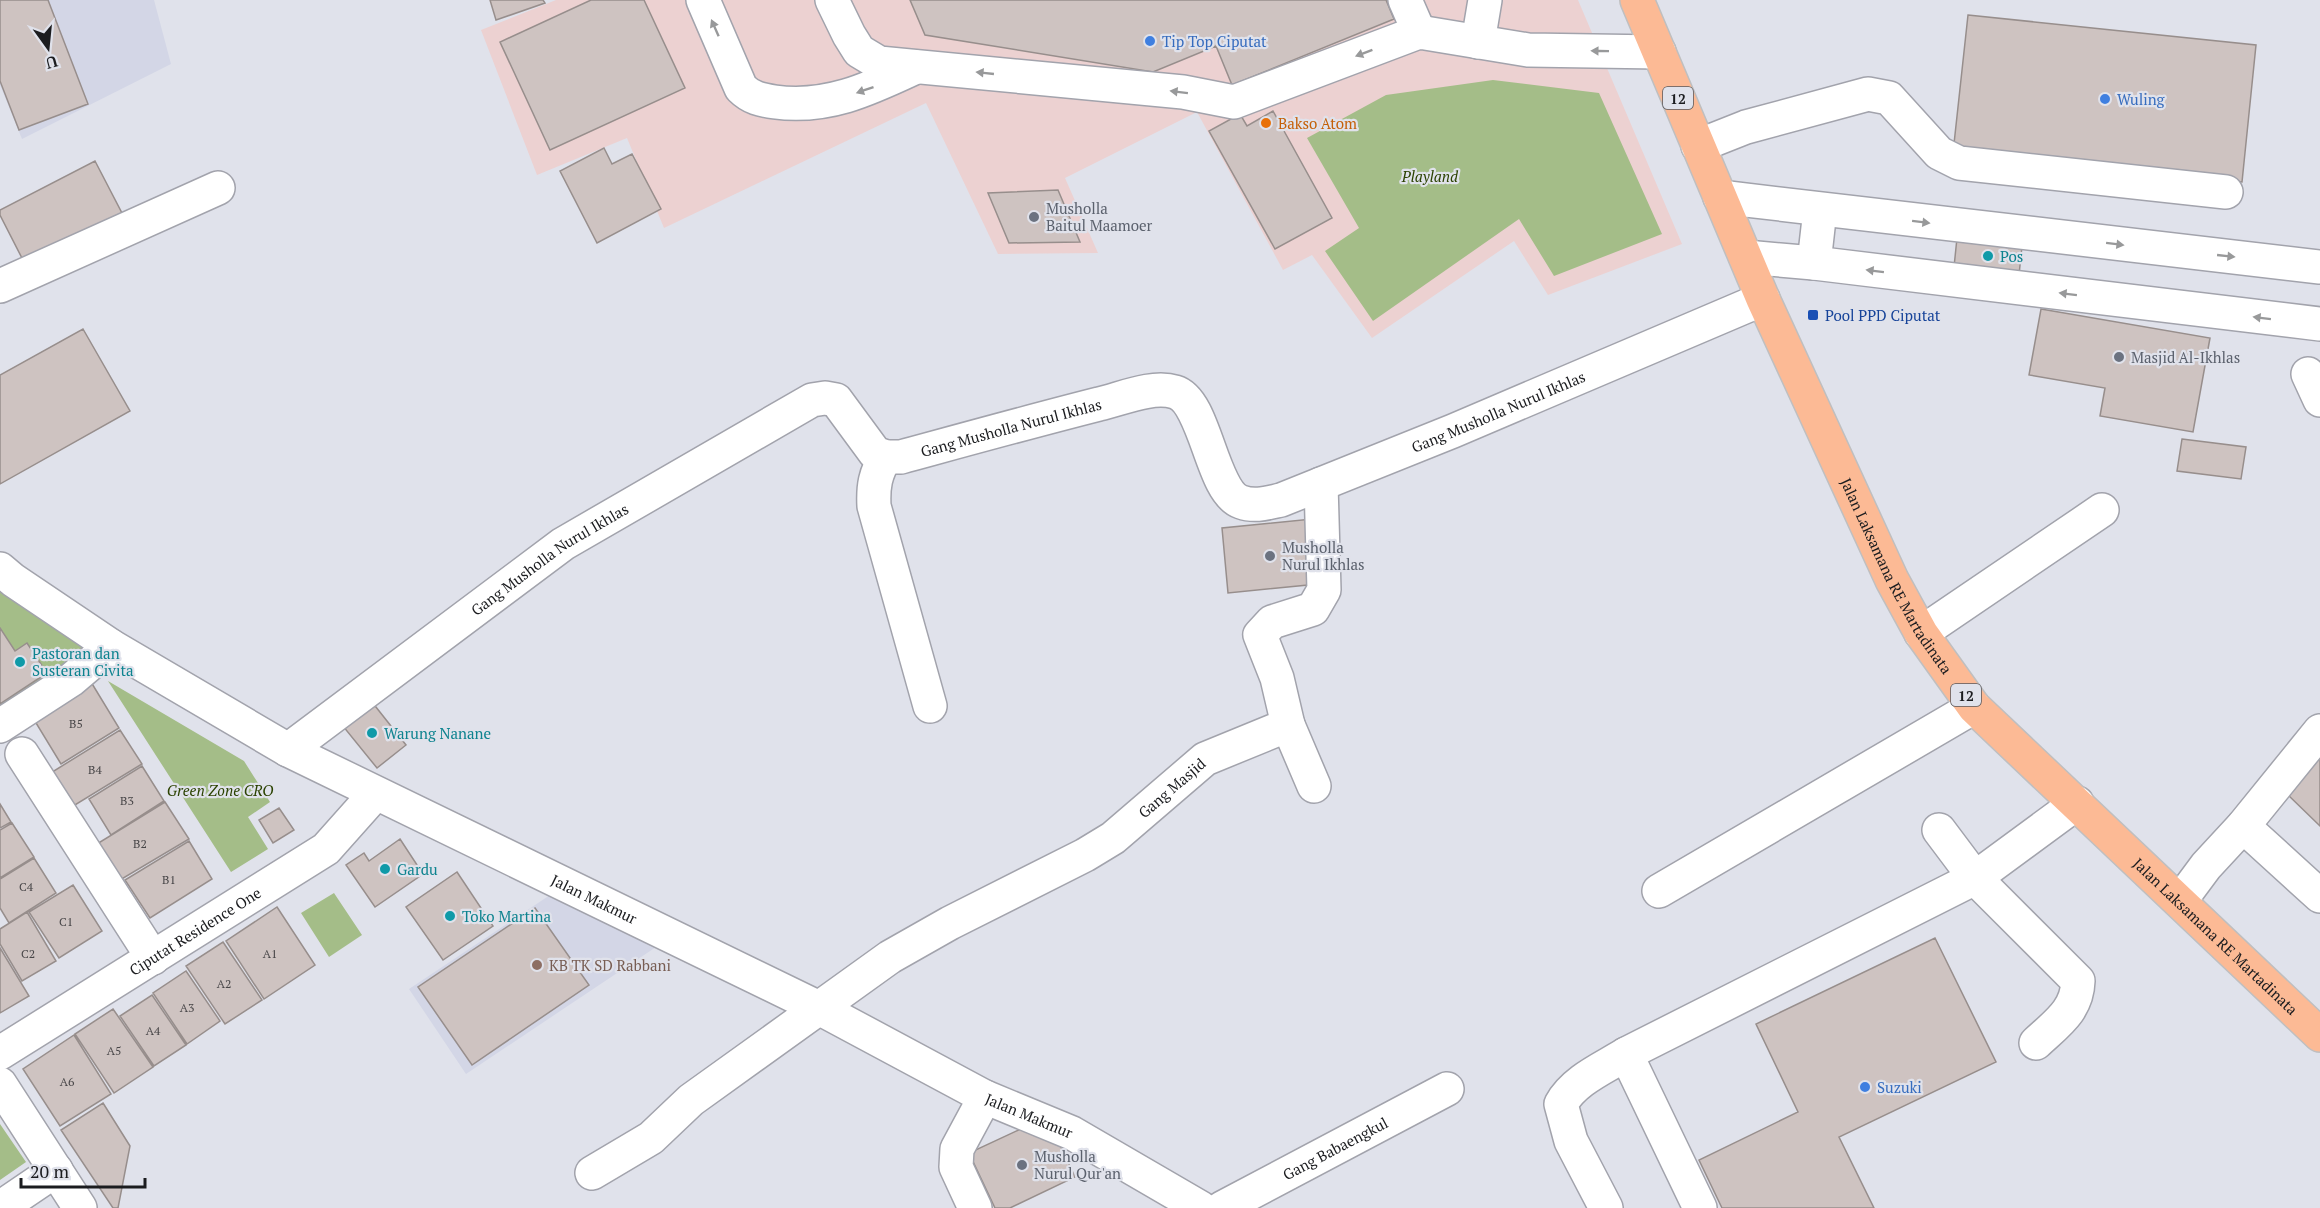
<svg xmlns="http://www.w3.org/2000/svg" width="2320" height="1208" viewBox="0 0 2320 1208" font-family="'PT Serif',serif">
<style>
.commercial{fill:#ecd1d1}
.built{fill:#d3d6e6}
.green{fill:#a4bd88}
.building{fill:#cec3c1;stroke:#978e8c;stroke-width:1.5}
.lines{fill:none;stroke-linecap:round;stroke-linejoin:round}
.minor-casing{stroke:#a2a3ac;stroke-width:36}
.highway-casing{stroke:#bfbfc0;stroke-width:36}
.minor{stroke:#fff;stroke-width:33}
.highway{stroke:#fcba95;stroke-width:33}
.oneway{fill:#98999a}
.shop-dot{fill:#3f7fe0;stroke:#e0e2eb;stroke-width:2}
.food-dot{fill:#e8710a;stroke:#e0e2eb;stroke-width:2}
.worship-dot{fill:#6b7280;stroke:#e0e2eb;stroke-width:2}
.culture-dot{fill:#0f9aa8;stroke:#e0e2eb;stroke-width:2}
.transit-dot{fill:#1a4fb4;stroke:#e0e2eb;stroke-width:2}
.education-dot{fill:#8d6e63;stroke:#e0e2eb;stroke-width:2}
.labels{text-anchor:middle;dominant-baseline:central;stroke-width:4.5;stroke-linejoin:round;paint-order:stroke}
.number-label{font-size:12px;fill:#484648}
.shield{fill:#e0e2eb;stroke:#56575c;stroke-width:1.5}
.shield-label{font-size:14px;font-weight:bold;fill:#1b1c1f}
.shop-label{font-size:15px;fill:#366cbe;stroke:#e0e2eb;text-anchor:start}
.food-label{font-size:15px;fill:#c56008;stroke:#e0e2eb;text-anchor:start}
.park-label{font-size:15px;font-style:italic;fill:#2b4201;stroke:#e0e2eb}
.worship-label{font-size:15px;fill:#5b616d;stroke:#e0e2eb;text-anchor:start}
.culture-label{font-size:15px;fill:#0d838f;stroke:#e0e2eb;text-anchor:start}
.transit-label{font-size:15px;fill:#164399;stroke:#e0e2eb;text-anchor:start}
.street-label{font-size:15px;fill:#1b1c1f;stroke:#e0e2eb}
.education-label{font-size:15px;fill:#785e54;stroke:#e0e2eb;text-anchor:start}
</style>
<rect width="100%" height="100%" fill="#e0e2eb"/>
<path class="commercial" d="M556,0h1022l104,244 -134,51 -34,-54 -142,97 -60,-83 -29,15 -86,-158 -132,66 33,75 -100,1 -72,-151 -262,125 -37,-90 -90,37 -56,-145z"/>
<path class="built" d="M0,0h154l17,64 -149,75 -22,-54z
M559,889l106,52 -199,133 -57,-85z"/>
<path class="green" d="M1493,80l106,13 63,141 -108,42 -35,-57 -146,102 -48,-70 34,-23 -52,-90 79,-43z
M0,587l99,70 -99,63z
M108,681l136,80 26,41 -22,15 20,32 -37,23z
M334,893l28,42 -33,22 -28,-44z
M0,1124l26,38 -26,18z"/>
<path class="building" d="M0,0h48l40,104 -69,26 -19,-49z
M490,0h53l2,3 -49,17z
M591,0h53l41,88 -135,62 -50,-108z
M910,0h476l8,19 -162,66 -16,-39 -63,26 -228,-37z
M1968,15l288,30 -14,137 -289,-29z
M1273,111l59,107 -57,31 -66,-118 31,-17 7,12z
M604,148l8,16 20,-10 29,55 -64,34 -37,-72z
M95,161l29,56 -98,49 -26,-51v-5z
M1058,190l22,52 -71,1 -21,-50z
M1957,238l65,8 -3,29 -65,-8z
M2041,309l169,29 -17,94 -93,-16 5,-28 -76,-13z
M83,329l47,82 -130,73v-109z
M2182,439l64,8 -5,32 -64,-8z
M1312,519l6,65 -90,9 -6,-65z
M0,628l15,23 12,-8 20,30 -47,31z
M91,682l28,46 -58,36 -28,-46z
M368,697l38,48 -29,23 -39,-48z
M120,730l22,34 -72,44 -21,-34z
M2320,757v69l-34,-33z
M142,766l22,35 -53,34 -22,-36z
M165,802l24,37 -74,44 -23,-36z
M0,804l11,18 -11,6z
M279,808l15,22 -21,13 -14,-23z
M12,823l22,34 -34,21v-48z
M400,839l23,35 -48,33 -29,-42 18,-12 5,8z
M189,841l23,38 -62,39 -25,-38z
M34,858l22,35 -47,30 -9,-15v-29z
M457,872l36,54 -50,34 -37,-53z
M73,885l29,46 -43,27 -30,-46z
M277,907l38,58 -51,34 -38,-58z
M535,908l54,77 -117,80 -54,-78z
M27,912l29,49 -34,20 -22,-37v-15z
M1935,938l61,124 -157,75 35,71h-152l-23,-48 99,-48 -42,-88z
M223,942l39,58 -37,24 -39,-58z
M0,948l29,48 -29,17z
M186,971l34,50 -33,23 -34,-51z
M152,995l34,50 -32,21 -34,-50z
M113,1009l40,58 -39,26 -39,-59z
M74,1035l37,59 -51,32 -37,-57z
M103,1103l27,43 -12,62h-5l-52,-78z
M1025,1127l35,18 15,32 -65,31h-15l-26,-55z"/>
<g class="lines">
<g class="minor-casing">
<g id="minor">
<path d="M703,0l38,88c10,10 20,12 34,14 53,7 94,-13 141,-35"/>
<path d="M832,0l17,35 10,16 20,12 304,29 51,10 185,-70 109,18 131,2"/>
<path d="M1405,0l14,32"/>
<path d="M1478,42l7,-42"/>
<path d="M1698,146l48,-19 122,-33 21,4 50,55 20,10 267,29"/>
<path d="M1720,197l600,70"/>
<path d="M1746,257l68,6 506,61"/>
<path d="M1814,263l6,-53"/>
<path d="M0,286l218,-98"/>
<path d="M2308,374l12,26"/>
<path d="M886,457c-11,16 -13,30 -12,49l56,200"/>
<path id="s1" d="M0,569l13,11 98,66 177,104 529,257 168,90 87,36 129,75"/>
<path d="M1921,633l181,-123"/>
<path d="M1288,725l26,61"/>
<path d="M0,726l71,-46 40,-34"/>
<path id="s2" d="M288,750l275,-206 249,-144 13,-2 11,2 39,53 11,4h15c66,-18 131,-36 198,-53 22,-5 53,-19 76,-12 31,9 36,100 66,110 14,5 26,1 40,-2l172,-69 310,-132"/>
<path d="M22,754l131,204"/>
<path d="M2243,826l77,70"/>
<path d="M1939,830l36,48 103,103c-1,30 -22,43 -42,62"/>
<path d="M1659,891l315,-184"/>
<path d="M2180,901l26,-35 37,-40 77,-95"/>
<path id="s3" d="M0,1053l326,-204 49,-55"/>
<path d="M1626,1054l74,154"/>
<path d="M0,1084l80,124"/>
<path id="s4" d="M592,1173l59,-35 40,-38 199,-143 60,-34 135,-68 28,-17 92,-79 83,-34 -11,-47 -17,-43 12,-13 41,-13 11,-19 -3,-106"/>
<path d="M0,1208l56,-38"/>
<path d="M975,1208l-19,-41 1,-18 28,-52"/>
<path id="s5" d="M1222,1208l225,-119"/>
<path d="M1606,1208l-35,-67 -10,-37c13,-24 43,-36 65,-50l349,-176 102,-75"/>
</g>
</g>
<g class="highway-casing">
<g id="highway">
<path id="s6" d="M1637,0l126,299 129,281 29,53 53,74 346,328"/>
</g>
</g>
<use href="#minor" class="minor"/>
<use href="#highway" class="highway"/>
</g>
<defs><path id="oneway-solid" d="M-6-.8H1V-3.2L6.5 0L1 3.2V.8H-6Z" transform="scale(1.5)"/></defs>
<g class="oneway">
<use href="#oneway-solid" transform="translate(715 28) rotate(-114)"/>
<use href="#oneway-solid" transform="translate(1600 51) rotate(-179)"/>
<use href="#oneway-solid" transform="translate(1364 53) rotate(159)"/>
<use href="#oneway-solid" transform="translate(985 73) rotate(-174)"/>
<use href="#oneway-solid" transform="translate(865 90) rotate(161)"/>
<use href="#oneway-solid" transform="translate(1179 92) rotate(-173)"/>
<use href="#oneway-solid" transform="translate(1921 222) rotate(7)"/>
<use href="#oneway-solid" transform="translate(2115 244) rotate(7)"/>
<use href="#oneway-solid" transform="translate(2226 256) rotate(6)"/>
<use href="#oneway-solid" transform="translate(1875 271) rotate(-173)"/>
<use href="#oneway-solid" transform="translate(2068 294) rotate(-173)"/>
<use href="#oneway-solid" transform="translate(2262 318) rotate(-173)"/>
</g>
<g class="shop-dot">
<circle cx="1150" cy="41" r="6"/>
<circle cx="2105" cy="99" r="6"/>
<circle cx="1865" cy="1087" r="6"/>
</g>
<circle class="food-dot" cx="1266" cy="123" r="6"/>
<g class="worship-dot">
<circle cx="1034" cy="217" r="6"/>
<circle cx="2119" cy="357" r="6"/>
<circle cx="1270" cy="556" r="6"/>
<circle cx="1022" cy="1165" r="6"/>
</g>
<g class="culture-dot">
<circle cx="1988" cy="256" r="6"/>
<circle cx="20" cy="662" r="6"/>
<circle cx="372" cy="733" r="6"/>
<circle cx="385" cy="869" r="6"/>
<circle cx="450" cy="916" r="6"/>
</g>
<rect class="transit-dot" x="1807" y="309" width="12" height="12" rx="3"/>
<circle class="education-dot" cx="537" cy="965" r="6"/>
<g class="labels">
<g class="number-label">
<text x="76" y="723">B5</text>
<text x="95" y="769">B4</text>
<text x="127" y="800">B3</text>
<text x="140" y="843">B2</text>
<text x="169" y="879">B1</text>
<text x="26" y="886">C4</text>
<text x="66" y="921">C1</text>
<text x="28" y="953">C2</text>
<text x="270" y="953">A1</text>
<text x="224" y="983">A2</text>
<text x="187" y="1007">A3</text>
<text x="153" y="1030">A4</text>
<text x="114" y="1050">A5</text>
<text x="67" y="1081">A6</text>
</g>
<g class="shield">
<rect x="1663" y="87" width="30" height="22" rx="4.5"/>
<rect x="1951" y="684" width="30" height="22" rx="4.5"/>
</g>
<g class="shield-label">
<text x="1678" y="98">12</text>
<text x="1966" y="695">12</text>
</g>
<g class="shop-label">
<text x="1162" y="41">Tip Top Ciputat</text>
<text x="2117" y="99">Wuling</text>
<text x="1877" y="1087">Suzuki</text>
</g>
<g class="food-label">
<text x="1278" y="123">Bakso Atom</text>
</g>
<g class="park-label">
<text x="1430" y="176">Playland</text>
<text x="220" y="790">Green Zone CRO</text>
</g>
<g class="worship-label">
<text x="1046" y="208">Musholla<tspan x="1046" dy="17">Baitul Maamoer</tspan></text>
<text x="2131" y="357">Masjid Al-Ikhlas</text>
<text x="1282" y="547">Musholla<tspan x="1282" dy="17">Nurul Ikhlas</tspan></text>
<text x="1034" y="1156">Musholla<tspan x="1034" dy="17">Nurul Qur'an</tspan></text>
</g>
<g class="culture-label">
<text x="2000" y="256">Pos</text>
<text x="32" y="653">Pastoran dan<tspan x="32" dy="17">Susteran Civita</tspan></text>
<text x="384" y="733">Warung Nanane</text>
<text x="397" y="869">Gardu</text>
<text x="462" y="916">Toko Martina</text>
</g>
<g class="transit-label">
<text x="1825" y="315">Pool PPD Ciputat</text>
</g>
<g class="street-label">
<text stroke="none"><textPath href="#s2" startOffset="1438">Gang Musholla Nurul Ikhlas</textPath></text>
<text stroke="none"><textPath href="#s2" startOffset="862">Gang Musholla Nurul Ikhlas</textPath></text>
<text stroke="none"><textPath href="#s2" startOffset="324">Gang Musholla Nurul Ikhlas</textPath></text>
<text stroke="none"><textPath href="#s6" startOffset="632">Jalan Laksamana RE Martadinata</textPath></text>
<text stroke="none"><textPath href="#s4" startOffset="699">Gang Masjid</textPath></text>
<text stroke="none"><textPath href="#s1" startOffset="681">Jalan Makmur</textPath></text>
<text stroke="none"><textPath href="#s3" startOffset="230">Ciputat Residence One</textPath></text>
<text stroke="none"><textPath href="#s6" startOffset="1118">Jalan Laksamana RE Martadinata</textPath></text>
<text stroke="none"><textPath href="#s1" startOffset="1167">Jalan Makmur</textPath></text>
<text stroke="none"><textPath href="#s5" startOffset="128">Gang Babaengkul</textPath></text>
</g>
<g class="education-label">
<text x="549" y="965">KB TK SD Rabbani</text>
</g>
</g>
<g transform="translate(48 48) rotate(165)" stroke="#e0e2eb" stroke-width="4.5" paint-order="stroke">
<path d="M0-4.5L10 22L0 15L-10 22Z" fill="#1b1c1f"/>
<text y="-9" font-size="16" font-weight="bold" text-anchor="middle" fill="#1b1c1f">U</text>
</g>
<path d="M21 1178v9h124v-9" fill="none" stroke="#1b1c1f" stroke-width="3"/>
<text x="30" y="1178" font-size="18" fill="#1b1c1f" stroke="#e0e2eb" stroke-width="4.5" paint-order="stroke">20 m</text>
</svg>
